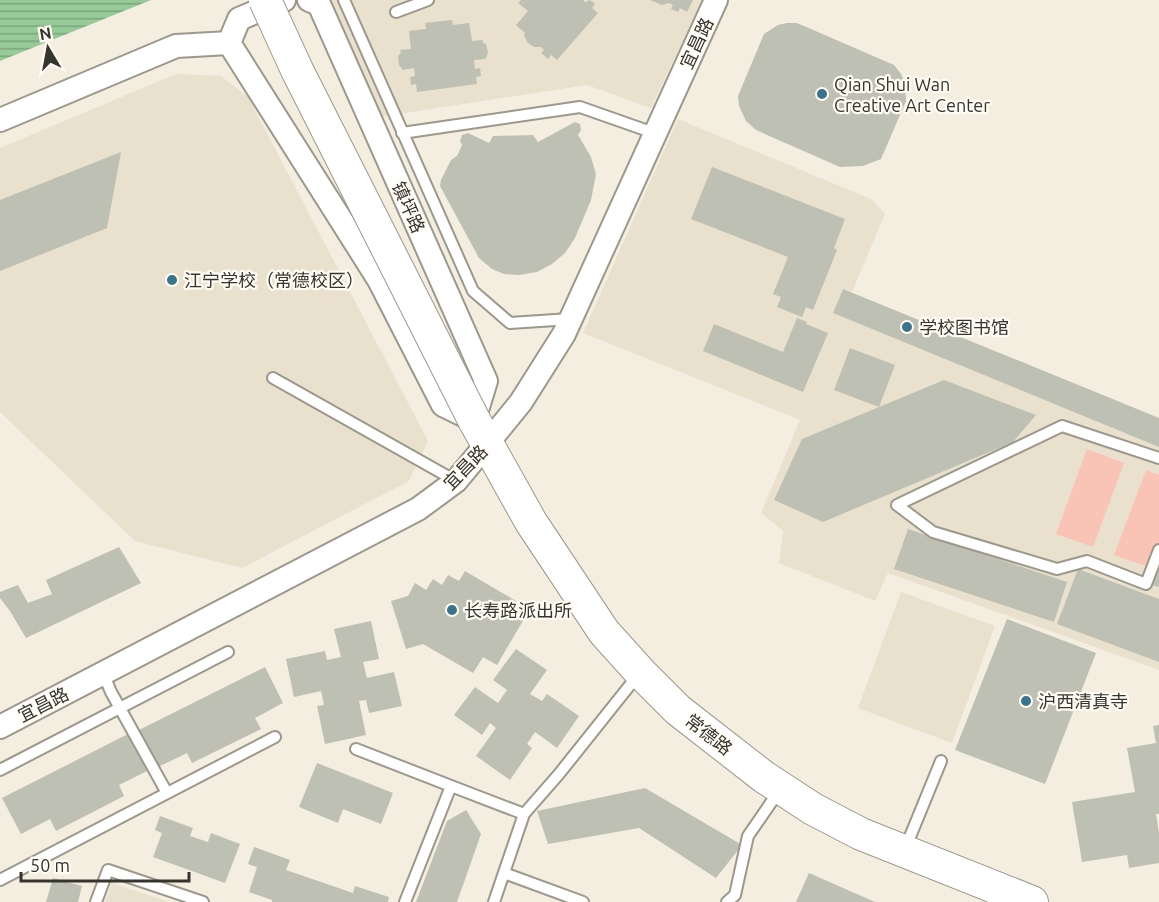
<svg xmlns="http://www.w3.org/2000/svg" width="1159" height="902" viewBox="0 0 1159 902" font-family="Ubuntu,'Noto Sans SC',sans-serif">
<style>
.built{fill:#e9e1cd}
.park{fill:#f9c4b6}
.water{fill:url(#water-rules)}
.building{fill:#bdc0b2}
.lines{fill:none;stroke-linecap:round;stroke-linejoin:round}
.service-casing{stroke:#9c988b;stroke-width:14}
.minor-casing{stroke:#9c988b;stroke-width:26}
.secondary-casing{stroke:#9c988b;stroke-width:34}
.service{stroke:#fff;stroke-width:10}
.minor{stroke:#fff;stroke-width:22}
.secondary{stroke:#fff;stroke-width:32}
.secondary-bridge-casing{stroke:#9c988b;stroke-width:34;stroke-linecap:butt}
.secondary-bridge{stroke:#fff;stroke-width:32}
.poi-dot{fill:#39738c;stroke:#fffcf3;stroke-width:2}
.labels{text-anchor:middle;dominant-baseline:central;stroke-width:4.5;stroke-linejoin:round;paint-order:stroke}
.street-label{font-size:18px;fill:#36342f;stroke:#fffcf3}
.poi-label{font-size:18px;fill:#36342f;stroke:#fffcf3;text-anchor:start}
</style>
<defs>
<pattern id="water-rules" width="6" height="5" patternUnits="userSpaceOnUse" patternTransform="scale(1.5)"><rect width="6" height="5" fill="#96ca98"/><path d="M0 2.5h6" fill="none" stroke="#7ba57c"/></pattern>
</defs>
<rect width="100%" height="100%" fill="#f3eee0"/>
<path class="built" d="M327,0h375l-51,108 -64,-23 -208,32z
M176,74l45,2 27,21 180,344 -19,40 -167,87 -107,-27 -135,-129v-264z
M678,119l193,80 14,15 -33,78 -9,-3 -10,24 326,134v223l-271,-97 -13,28 -96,-38 4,-32 -22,-18 39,-93 -217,-87z
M901,592l94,34 -43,117 -94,-35z
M112,883l58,19h-65z"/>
<path class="park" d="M1087,449l37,14 -31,84 -37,-13z
M1146,470l13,5v71l-8,22 -37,-13z"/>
<path class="water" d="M0,0h151l-151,61z"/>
<path class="building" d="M521,0h62l2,2 5,-2 5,4 -3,4 6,5 -41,47 -6,-5 -3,4 -7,-6 3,-3 -3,-3h-7l-7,-5 -3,-7 1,-2 -9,-8 12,-14 -10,-8z
M650,0h43l-6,12 -7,-4 -2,4 -7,-3 2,-4 -4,-2 -7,2z
M452,20l1,5 16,-2 3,18 11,-1v3l3,1 2,9 -3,6 -11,1 1,9 5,-1 1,8 -5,1 1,7 -60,8 -1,-8 -5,1 -1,-8 5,-1 -1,-8 -11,2 -4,-5 -1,-9 3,-3 -1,-3 11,-1 -2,-18 17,-2 -1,-6z
M787,23h10l97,42 7,9 4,9 1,18 -25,58 -18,7 -23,1 -84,-37 -10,-9 -7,-15 -1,-10 26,-62 14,-9z
M575,122l5,2 1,6 -3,5 13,22 5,17 -5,26 -16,38 -10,15 -13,11 -15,8 -18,3 -15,-1 -12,-5 -13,-11 -39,-72 1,-6 10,-20 6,-4 5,-11 -2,-4 2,-6 6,-2 21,10 4,-7 40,-1 5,7z
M121,152l-14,76 -107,43v-71z
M712,167l133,52 -11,29 3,2 -24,60 -7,-3 -4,10 -25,-10 4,-10 -8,-3 15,-37 -97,-38z
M843,289l316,129v29l-326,-134z
M797,318l10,4 -1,2 22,9 -25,59 -100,-41 11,-27 69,28z
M850,348l45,17 -16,42 -45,-17z
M944,380l92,35 -23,27 -190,80 -49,-22 28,-61z
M908,529l159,53 -13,40 -160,-53z
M119,547l22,36 -115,55 -16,-27 -10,-13v-6l18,-7 10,18 24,-9 -6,-14z
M1159,568v19l-7,-2z
M1078,569l81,30v63l-102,-38z
M465,571l51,30 8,18 -27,46 -14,-8 -10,16 -50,-29 -17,5 -15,-48 17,-5 7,-13 11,7 7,-11 9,6 6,-10 11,6z
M1007,619l89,34 -51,131 -90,-34z
M371,621l8,38 -16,3 4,16 27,-6 8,34 -33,7 -3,-13 -7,1 7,34 -41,9 -8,-38 7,-1 -3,-14 -27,6 -8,-38 39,-8 2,9 14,-3 -7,-28z
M516,649l31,21 -17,24 12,7 5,-7 32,22 -22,32 -22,-16 -8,12 5,4 -22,32 -34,-24 20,-28 -6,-5 -8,12 -28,-20 21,-28 23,16 9,-13 -14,-10z
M265,667l18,36 -28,15 6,11 -69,34 -5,-10 -29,14 -19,-37z
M1159,725v89h-3l3,19v30l-30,5 -2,-13 -45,7 -10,-60 63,-10 -8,-44 29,-5 -3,-17z
M128,734l19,37 -28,14 5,11 -68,35 -6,-12 -29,15 -19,-36z
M317,763l76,30 -12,31 -38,-15 -5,14 -39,-16z
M645,788l97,57 -26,33 -77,-50 -91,16 -11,-33z
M466,810l15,24 -24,68h-41l31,-81z
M160,816l33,12 -3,8 18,6 3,-9 29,11 -15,39 -72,-26 9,-24 -7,-3z
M254,847l36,13 -4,10 67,23 2,-7 34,11 -1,5h-116v-2l-23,-8 8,-25 -9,-3z
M809,873l66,29h-79z
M53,878l29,8 -4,16h-32z"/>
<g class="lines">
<g class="service-casing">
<path id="service" d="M344,0l129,291 37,32 60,-4
M396,12l32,-12
M402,133l178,-26 74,26
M273,378l183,103
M1159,458l-97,-32 -165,79 36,27 124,37 30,-8 59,23 13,-34
M103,673l8,19 56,101
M356,749l95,37
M0,770l228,-118
M905,849l36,-88
M504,873l79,29
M0,880l275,-143
M96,902l12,-32 95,32
M405,902l46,-116 73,28
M494,902l30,-88 35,-40 79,-99
M727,902l8,-7 13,-59 31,-45"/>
</g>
<g class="minor-casing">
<path id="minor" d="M229,43l10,-24 45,-19
M0,120l176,-74 53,-3 150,237 64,125 31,15 12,-39 -167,-377 -10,-4
M0,727l418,-218 38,-28 30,-36 35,-43 43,-68 152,-334"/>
</g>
<g class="secondary-casing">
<path id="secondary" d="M474,420l57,102 73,110 37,41 37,37 86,67 49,32 48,25 171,68"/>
</g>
<use href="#service" class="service"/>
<use href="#minor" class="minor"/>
<use href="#secondary" class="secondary"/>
<g class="secondary-bridge-casing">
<path id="secondary-bridge" d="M265,0l32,70 177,350"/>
</g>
<use href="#secondary-bridge" class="secondary-bridge"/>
</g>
<g class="poi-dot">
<circle cx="822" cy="94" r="6"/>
<circle cx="172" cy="280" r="6"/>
<circle cx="907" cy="327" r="6"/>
<circle cx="452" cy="610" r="6"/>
<circle cx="1026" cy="701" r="6"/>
</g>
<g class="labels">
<g class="street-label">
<text transform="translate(696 43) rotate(-65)">宜昌路</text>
<text transform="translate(409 207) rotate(66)">镇坪路</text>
<text transform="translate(465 467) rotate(-46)">宜昌路</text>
<text transform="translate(43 704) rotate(-27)">宜昌路</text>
<text transform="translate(709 734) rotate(38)">常德路</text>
</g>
<g class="poi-label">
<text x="834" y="84">Qian Shui Wan<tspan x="834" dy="21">Creative Art Center</tspan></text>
<text x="184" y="280">江宁学校（常德校区）</text>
<text x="919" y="327">学校图书馆</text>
<text x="464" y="610">长寿路派出所</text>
<text x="1038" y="701">沪西清真寺</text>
</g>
</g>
<g transform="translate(48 48) rotate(350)" stroke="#fffcf3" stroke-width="4.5" paint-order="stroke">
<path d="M0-4.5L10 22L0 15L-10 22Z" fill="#36342f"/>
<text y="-9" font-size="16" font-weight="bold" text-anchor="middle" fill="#36342f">N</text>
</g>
<path d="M21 872v9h168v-9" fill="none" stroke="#36342f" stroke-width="3"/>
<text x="30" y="872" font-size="18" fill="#36342f" stroke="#fffcf3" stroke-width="4.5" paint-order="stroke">50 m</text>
</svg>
